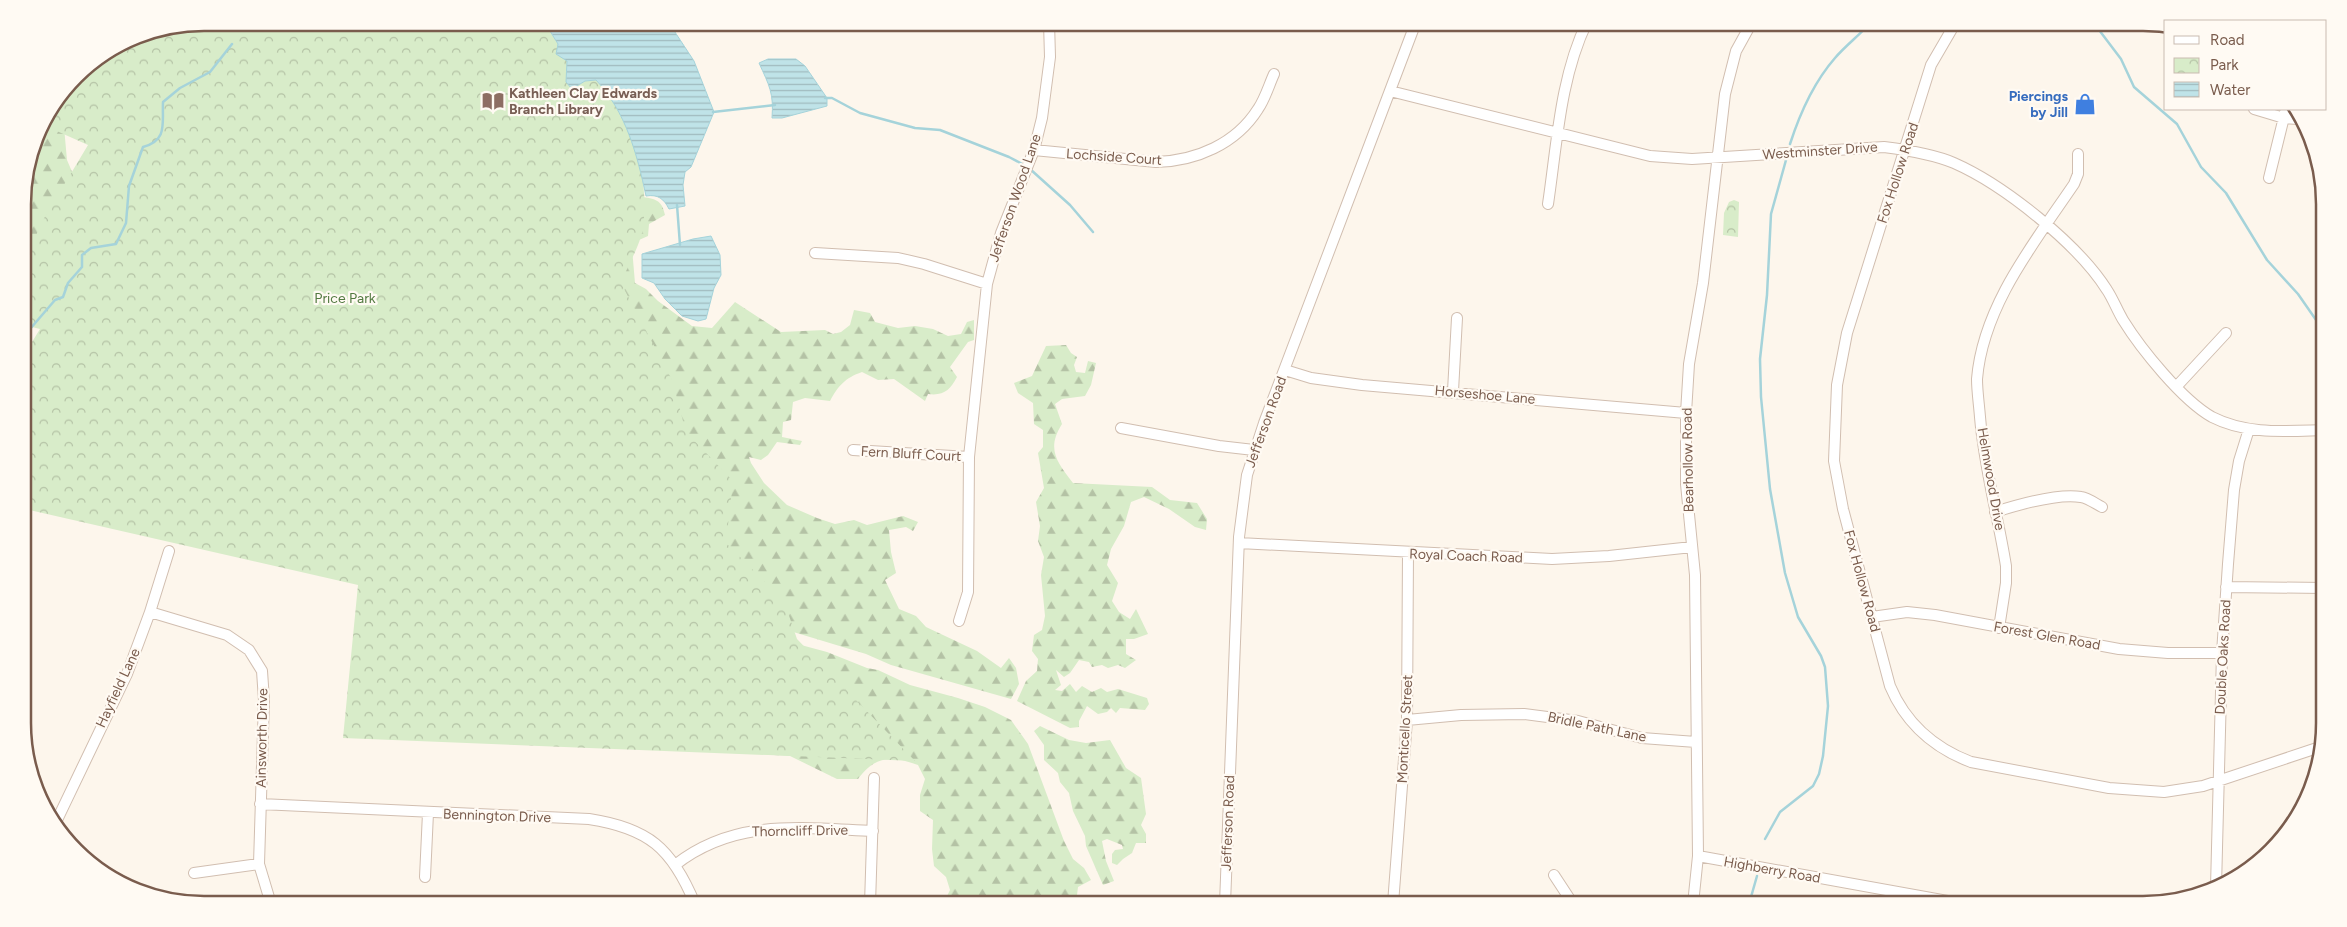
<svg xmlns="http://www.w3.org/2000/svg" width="2347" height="927" viewBox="0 0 2347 927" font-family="Figtree,sans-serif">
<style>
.forest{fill:url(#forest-firs)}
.park{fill:url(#park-crowns)}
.water{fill:url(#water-rules);stroke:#a5d3da}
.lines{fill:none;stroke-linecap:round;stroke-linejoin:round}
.stream{stroke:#a5d3da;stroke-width:2.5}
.minor-casing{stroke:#d1beb0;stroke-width:12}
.minor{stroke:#fff;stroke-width:10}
.labels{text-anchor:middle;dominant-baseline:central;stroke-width:4.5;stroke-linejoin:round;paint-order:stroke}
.education-label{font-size:14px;font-weight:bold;fill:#785e54;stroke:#fffaf3;text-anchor:start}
.shop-label{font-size:14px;font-weight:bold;fill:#366cbe;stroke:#fffaf3;text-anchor:end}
.street-label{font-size:14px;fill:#7a5c4d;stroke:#fffaf3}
.park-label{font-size:14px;fill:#537a41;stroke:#fffaf3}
.rim{fill:none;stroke:#7a5c4d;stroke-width:2.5}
</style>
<defs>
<pattern id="forest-firs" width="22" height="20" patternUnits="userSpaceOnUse" patternTransform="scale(1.25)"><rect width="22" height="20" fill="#d8ecc9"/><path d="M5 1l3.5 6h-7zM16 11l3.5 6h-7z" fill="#b4c2a5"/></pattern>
<pattern id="park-crowns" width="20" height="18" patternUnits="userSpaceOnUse" patternTransform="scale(1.25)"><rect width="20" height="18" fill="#d8ecc9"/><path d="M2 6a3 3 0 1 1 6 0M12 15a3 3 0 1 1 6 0" fill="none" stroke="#b4c2a5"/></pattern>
<pattern id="water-rules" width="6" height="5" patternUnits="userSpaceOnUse" patternTransform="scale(1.25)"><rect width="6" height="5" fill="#bfe3e8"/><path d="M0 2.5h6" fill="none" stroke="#a0bbbe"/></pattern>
</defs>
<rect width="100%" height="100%" fill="#fdf6ec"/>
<path class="forest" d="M45,119l19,8 3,33 9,21 -18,110 -34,34 -1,-133 18,-68z
M643,197c14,2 19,4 22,18l-16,9 -1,12 -9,4 -7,8 3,35 11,6 12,12 34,25 20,2 23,-26 46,30 44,-2 8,4 8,-2 9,-7 4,-15 16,3 5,9 23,6 17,-2 18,3 15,7 13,-2 6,-12 7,-2v20l-6,2 -18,25 7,10c-7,13 -13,19 -29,17l-3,7 -31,-22 -16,1 -16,-8c-17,6 -24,14 -32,29l-25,-3 -12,4 -2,18 -8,2 -1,15 20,4 -2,4 -23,-3 -9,13 -7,5 -12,-3 2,6 13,20 23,22 30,13 18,6 19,-4 13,5 36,-9 15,6 -5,9 -7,-4 -17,3 2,22 5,21 -11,7 14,29 17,7 10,11 51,24 24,17 8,-10 7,10 3,16 -8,15 -120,-34 -25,-11 -106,-32 -227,-419z
M1066,345l5,8 6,4 -3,8 2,7 9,1 3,-12 8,2 -5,22 -6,11 -23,3 -7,5 7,20c-16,25 -5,38 11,59l79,4 18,13 27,3 10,16 -1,11 -11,-3 -26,-18 -25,-12 -13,5 -7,24 -13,23 -4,16 11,18 -6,18 7,11 11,7 6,-10 12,25 -14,5h-8v15l10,6 -11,8 -7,-3 -10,3 -6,-3 -10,2 -3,-5 -10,-2 -9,13 -6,4 -8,-7 5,15 -6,5 7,1 8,-7 6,8 6,-6 10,6 9,-4 6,4 11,-3 29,9 2,6 -4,6 -25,-2 -4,5 -5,-5 -4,4 -9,2 -11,-8 -8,15v6l-9,1 -53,-27 9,-20 11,-10 1,-12 -6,-8 2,-16 8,-5 3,-14 -4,-41 3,-18 -6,-16 2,-15 -4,-24 8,-14 -6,-35 5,-6v-17l-9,-6 -1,-21 -15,-10 -4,-10 18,-7 14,-30z
M775,638l52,14 40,16 11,2 32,15 48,13 27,9 26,13 17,24 36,97 9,18 11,9 7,12 -13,7 -1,8 5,9h-139l7,-14 -4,-13 -12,-11 -2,-17 1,-29 -13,-9v-16l5,-16 -7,-14c-27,-10 -43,-9 -60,14h-21l-47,-23 -31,-2z
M1040,726l29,14 17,3 24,-3 16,28 15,10 5,36 -5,11 5,9v9h-10l-4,10 -9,6 -6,6 -5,-2v-9l3,-4 8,-1 -1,-4 -15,-6 -5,2 4,20 8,20 -11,4 -17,-39 -1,-10 -12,-25 -4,-18 -9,-11 -2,-9 -14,-13v-15l-10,-14z"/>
<path class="park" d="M204,22l331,1 15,8 8,13 9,17 5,28 13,-8 11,-1c36,40 56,99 46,153 -4,16 -15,34 -21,50l51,97 14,52 47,49 -7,62 58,58 13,38 118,122 -572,-23 15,-153 -333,-76 -1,-154 16,-26 -16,-4 -1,-53 17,-47 48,-80 -47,-21 43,-56 51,-32z
M1734,200l5,2 -1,35 -15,-2 1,-22 5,-11z"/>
<path class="water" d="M535,23h134l25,38 20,51 -23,55 -6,5 -2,13 2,21 -16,3c-5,-10 -11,-15 -23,-13 -9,-42 -20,-84 -50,-116l-11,1 -13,8 -6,-7 1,-21 -11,-7 2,-10 -8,-13z
M768,59h28l9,7 22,32v8l-45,12h-10c2,-25 -3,-33 -13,-55z
M711,236l9,19 1,20 -7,13 -8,31 -8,2 -16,-5 -17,-17 -11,-16 -12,-5v-24l51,-15z"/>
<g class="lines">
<path class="stream" d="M2093,22l28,37 13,28 43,37 24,43 25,26 41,67 31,34 25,36
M246,29l31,-7
M825,98h7l28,15 55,15 25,2 69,27 17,9
M713,112l62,-7
M1790,144c10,-31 24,-62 45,-86 11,-13 25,-23 36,-36
M1030,169l40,36 23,27
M677,205l3,40
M24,336l31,-36 8,-3 5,-14 14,-16v-12l9,-7 25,-4 10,-21 3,-37 14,-39c25,-7 19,-23 20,-45l17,-14 30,-16 22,-28
M1765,839l15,-27 33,-26 6,-12 4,-18 5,-50 -3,-39 -4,-11 -23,-39 -13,-44 -15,-84 -9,-92 -1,-38 7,-64 4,-81 15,-54
M1749,904l8,-28"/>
<g class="minor-casing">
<path id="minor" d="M1956,22l-25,43 -84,268 -10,52 -3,76 9,48 47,177c16,38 44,62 81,76l138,26 55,4 39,-6 117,-39
M1390,91l260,65 42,3 192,-12c23,3 49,7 70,16 50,22 124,81 153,127 6,9 10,20 16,30 18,29 59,80 89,97 35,18 74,14 112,13
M2254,109l30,9 14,1
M1034,150l122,12c40,-1 80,-18 102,-53 7,-10 11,-24 16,-35
M2269,178l17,-69
M1548,204c9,-60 12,-126 39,-182
M815,253l83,5 26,6 63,20
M1285,370l26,8 51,7 324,28
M2176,387l50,-54
M1453,391l4,-73
M1121,428l98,18 35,4
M853,450l116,7
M1995,512c22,-7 64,-19 86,-15 7,1 15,7 21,10
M1239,543l313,16 57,-3 83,-9
M2226,587l98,1
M2321,590l3,48
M150,612l77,23 22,15 13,21 2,29 -5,164 12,40
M1872,617l35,-5 28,3 184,34 49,4h54
M959,621l9,-29 1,-135 18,-173 14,-51 33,-83 8,-32 8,-61 -1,-35
M1999,628l7,-45v-17c-8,-50 -22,-99 -26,-149 -1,-13 -3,-26 -3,-38 6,-73 57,-136 97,-195l4,-10v-20
M1407,720l54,-5 63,-1 54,7 64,17 54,4
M260,804l329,15c59,9 83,29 106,85
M57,820l70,-146 23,-62 19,-61
M1698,856l266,48
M675,865c60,-47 126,-37 198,-34
M194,873l65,-9
M1554,875l19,29
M425,877l3,-64
M2216,887l6,-234 6,-89 6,-74 5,-29 10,-32
M870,904l4,-126
M1225,904l14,-367 8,-62 17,-52 152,-401
M1393,904l14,-184 1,-167
M1693,904l5,-48 -3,-281 -9,-91v-71l3,-49 14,-81 22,-189 11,-43 16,-29
M1893,904l2,-12"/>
</g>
<use href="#minor" class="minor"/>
</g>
<defs>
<g id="library-bare" transform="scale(1.725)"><path d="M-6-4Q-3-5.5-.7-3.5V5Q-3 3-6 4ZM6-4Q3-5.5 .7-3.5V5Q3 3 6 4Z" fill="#8d6e63" stroke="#fffaf3" stroke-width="2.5" paint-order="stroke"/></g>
<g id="shop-bare" transform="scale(1.725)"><path d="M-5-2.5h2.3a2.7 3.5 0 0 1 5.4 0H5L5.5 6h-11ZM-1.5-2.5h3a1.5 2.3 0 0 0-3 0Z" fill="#3f7fe0" stroke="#fffaf3" stroke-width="2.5" paint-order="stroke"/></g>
</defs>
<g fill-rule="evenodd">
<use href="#library-bare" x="493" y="101"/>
<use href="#shop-bare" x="2085" y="104"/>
</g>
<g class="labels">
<g class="education-label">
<text x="509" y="93">Kathleen Clay Edwards<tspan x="509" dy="16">Branch Library</tspan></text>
</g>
<g class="shop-label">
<text x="2068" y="96">Piercings<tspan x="2068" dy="16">by Jill</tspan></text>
</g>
<g class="street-label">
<text transform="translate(1820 151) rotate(-4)">Westminster Drive</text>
<text transform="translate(1114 157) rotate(4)">Lochside Court</text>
<text transform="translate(1898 173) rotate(-72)">Fox Hollow Road</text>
<text transform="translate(1015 198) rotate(-71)">Jefferson Wood Lane</text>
<text transform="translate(1485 395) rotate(5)">Horseshoe Lane</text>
<text transform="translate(1266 422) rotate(-70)">Jefferson Road</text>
<text transform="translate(911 454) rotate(3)">Fern Bluff Court</text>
<text transform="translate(1688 460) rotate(-91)">Bearhollow Road</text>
<text transform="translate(1991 479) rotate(80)">Helmwood Drive</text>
<text transform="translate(1466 556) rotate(2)">Royal Coach Road</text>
<text transform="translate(1862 581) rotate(75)">Fox Hollow Road</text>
<text transform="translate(2047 636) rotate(10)">Forest Glen Road</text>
<text transform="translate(2223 657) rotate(-87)">Double Oaks Road</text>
<text transform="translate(118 688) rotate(-65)">Hayfield Lane</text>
<text transform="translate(1597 727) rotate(12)">Bridle Path Lane</text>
<text transform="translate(1405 729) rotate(-87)">Monticello Street</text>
<text transform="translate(262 738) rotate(-89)">Ainsworth Drive</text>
<text transform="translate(497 816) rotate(2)">Bennington Drive</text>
<text transform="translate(1228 823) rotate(-88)">Jefferson Road</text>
<text transform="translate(800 831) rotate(-1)">Thorncliff Drive</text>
<text transform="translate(1772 870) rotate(10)">Highberry Road</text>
</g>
<g class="park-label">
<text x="345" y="298">Price Park</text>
</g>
</g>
<path d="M0 0H2347V927H0ZM204 31H2143A173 173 0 0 1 2316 204V723A173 173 0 0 1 2143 896H204A173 173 0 0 1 31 723V204A173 173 0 0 1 204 31Z" fill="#fffaf3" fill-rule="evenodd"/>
<path class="rim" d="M204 31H2143A173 173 0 0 1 2316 204V723A173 173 0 0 1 2143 896H204A173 173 0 0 1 31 723V204A173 173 0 0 1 204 31Z"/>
<rect x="2164" y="20" width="162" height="90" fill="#fffaf3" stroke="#cabbb1"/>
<rect x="2174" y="36" width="25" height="8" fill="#ffffff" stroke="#cabbb1"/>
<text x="2210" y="45" font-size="15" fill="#7a5c4d">Road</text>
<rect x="2174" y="58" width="25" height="15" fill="url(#park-crowns)" stroke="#cabbb1"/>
<text x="2210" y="70" font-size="15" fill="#7a5c4d">Park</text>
<rect x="2174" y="82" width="25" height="15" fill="url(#water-rules)" stroke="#cabbb1"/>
<text x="2210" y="95" font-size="15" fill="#7a5c4d">Water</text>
</svg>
